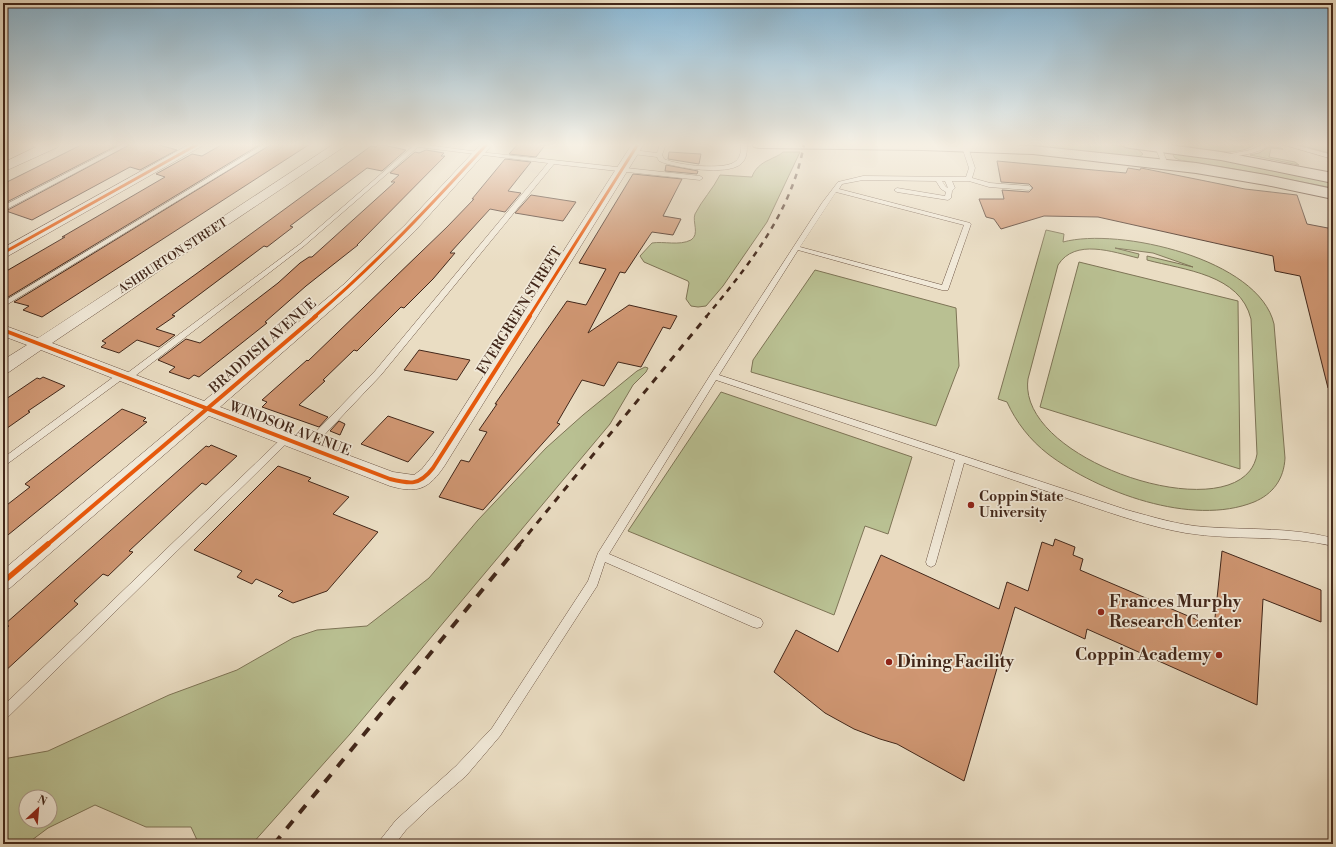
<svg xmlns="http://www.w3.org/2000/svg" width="1336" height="847" viewBox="0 0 1336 847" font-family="'Libre Bodoni',serif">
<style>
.green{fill:#b9c092;stroke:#7e7456;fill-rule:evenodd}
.building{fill:#cf9672;stroke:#42271a}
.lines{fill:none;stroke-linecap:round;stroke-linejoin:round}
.service-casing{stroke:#6c5444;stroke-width:1}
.minor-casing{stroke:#6c5444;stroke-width:1}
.tertiary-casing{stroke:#6c5444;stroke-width:1}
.secondary-casing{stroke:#42271a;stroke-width:2}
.service{fill:#f1e9d8;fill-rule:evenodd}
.minor{fill:#f1e9d8;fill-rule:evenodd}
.tertiary{fill:#f1e9d8;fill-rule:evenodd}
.secondary{fill:#f1e9d8;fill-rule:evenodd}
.rail-far2{stroke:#42271a;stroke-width:2.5;stroke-dasharray:5.5 5.5;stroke-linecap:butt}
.rail-far1{stroke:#42271a;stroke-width:3;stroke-dasharray:7 7;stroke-linecap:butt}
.rail{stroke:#42271a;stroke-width:4;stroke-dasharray:10 10;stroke-linecap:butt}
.cycleway-far2-casing{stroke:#f1e9d8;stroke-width:5}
.cycleway-far1-casing{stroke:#f1e9d8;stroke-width:6}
.cycleway-casing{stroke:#f1e9d8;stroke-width:8}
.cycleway-far2{stroke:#e8590c;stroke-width:3}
.cycleway-far1{stroke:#e8590c;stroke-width:4}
.cycleway{stroke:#e8590c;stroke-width:5.5}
.poi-dot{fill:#8f2418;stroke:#f1e9d8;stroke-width:1.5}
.labels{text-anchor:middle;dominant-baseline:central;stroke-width:3.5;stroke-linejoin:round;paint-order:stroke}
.far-street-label{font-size:12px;fill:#42271a;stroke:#f1e9d8}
.street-label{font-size:14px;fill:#42271a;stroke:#f1e9d8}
.poi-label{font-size:14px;font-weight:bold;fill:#42271a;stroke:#f1e9d8;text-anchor:start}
.near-poi-label{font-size:17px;font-weight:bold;fill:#42271a;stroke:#f1e9d8;text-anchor:start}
</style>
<rect width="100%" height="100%" fill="#eaddc3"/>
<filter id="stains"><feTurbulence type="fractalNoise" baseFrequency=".005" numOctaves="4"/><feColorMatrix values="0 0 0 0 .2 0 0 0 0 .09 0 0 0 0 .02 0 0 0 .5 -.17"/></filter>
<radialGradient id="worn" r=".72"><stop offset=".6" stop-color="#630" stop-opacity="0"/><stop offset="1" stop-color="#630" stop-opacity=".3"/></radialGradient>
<path class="green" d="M1001,144h103l31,4 5,3 3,3 -4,3h-6z
M1172,144h84c-23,16 -59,3 -84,0z
M1295,144h38v10z
M1269,147h7l7,2 -12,-1 -2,9 26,5 4,3 -49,-10 9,-2z
M783,152h17l-33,70 -44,64 -17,20 -8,1 -7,-1 -5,-7 3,-16 -1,-2 -44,-19 -4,-6 12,-13c12,-2 27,3 39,-3 9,-6 1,-18 4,-26 7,-14 18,-25 25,-39l32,2c2,-7 9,-14 17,-17 5,-3 10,-4 14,-8z
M1179,153l69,11 85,16v8l-93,-18 -60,-10 -5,-2 -2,-3z
M1046,230l18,4 -1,8c56,-15 196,17 211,82l11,134c-1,21 -12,36 -31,44 -62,25 -156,-10 -206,-48 -18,-14 -32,-32 -41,-52l-9,-3zM1115,248l38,5 40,14 -46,-11v4c37,10 93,14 104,59l6,135c-13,81 -241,9 -229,-75l30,-114c17,-27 55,-13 80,-7l1,-4z
M1079,262l159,39 2,168 -200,-62z
M815,270l141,38 3,58 -23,60 -185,-54 2,-12z
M645,367l3,1 -2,4 -13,13 -23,39 -260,310 -98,110h-57l2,-4 -6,-13h-45l-51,-22 -47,23 -20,15 -18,1 -7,-6v-79l45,-8 121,-56 68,-25 56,-32 24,-8 50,-4 62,-48 49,-58 68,-72 37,-33 54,-44zM26,797h24v24h-24z
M721,392l191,65 -24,77 -23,-8 -31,89 -206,-84z"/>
<path class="building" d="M83,144h37l-117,60v-20z
M131,144h25l21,6 -37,20 -10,-3 -98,53 -26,-9z
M223,144h38l-256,155 -2,-1v-25l62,-36h-3l103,-60 -9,-3 36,-20 10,2z
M272,144h38l-268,173 -19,-7 6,-4 -15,-4z
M379,144l27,6 -24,21 -15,-3 -77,58 3,1 -26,20 -3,-1 -92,69 3,1 -19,13 19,6 -16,12 -22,-7 -18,13 -18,-6 5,-4 -4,-2 94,-67 175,-128 5,1z
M518,144h28l-10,13 -27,-3z
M426,150l18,3 -3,3h4l-88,89h1l-52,41 -41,36 2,1 -68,54 -5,-2 -5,4 -20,-7 6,-5 -17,-7 28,-21 14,4 78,-60 22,-20 9,-6h3l83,-75h-4l8,-7 -9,-2 25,-21 4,1z
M669,152l32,2 -2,10 -31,-5z
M505,159l26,3 -23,29 13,2 -16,19 -15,-3 -40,44h5l-22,26 -29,29 -3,-1 -44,44 -3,-1 -31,30 2,1 -26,24 29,12 -9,10 -57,-20 5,-5 -5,-2 45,-40 1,1 139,-134 27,-28h-2z
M997,161l129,12 2,-5 12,2 1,-2 104,21 52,6 10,29 26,5v159h-5l-28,-112 -25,-5 -2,-15 -175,-39 -54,-1 -43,13 -7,-10 -8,-2 -7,-18h25l-2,-9 27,2 4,-4 -4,-4 -28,-2z
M666,165l32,6 -1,3 -32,-3z
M633,174l49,5 -19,37 18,3 -8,16 -21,-3 -27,41 -5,-1 -32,61 41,-28 48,11 -7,13 -7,-2 -22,40 -23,-5 -14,24 -22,-6 -25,43 3,1 -77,86 -44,-13 22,-37 8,2 18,-30 -8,-2 18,-26h-2l72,-103 19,4 20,-36 -27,-6z
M531,195l45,7 -13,19 -48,-8z
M419,350l51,10 -13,20 -53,-10z
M43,377l22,9 -37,25 2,1 -27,19v-30l34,-23 3,1z
M122,409l24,9 -3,3 4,1 -144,117v-31l27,-21 -5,-3z
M388,416l46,16 -26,30 -47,-18z
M339,421l6,3 -5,11 -10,-4z
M211,445l26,11 -31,29 -4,-2 -73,68 4,1 -25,24 -5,-2 -29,27 4,3 -75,69v-42l6,-5 -4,-2 201,-178 3,1z
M278,466l33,12 -3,3 41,16 -16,17 45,18 -51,59 -34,12 -15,-7 5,-5 -27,-12 -4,5 -15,-7 5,-6 -48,-21z
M1055,539l20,8 -2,8 10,4 -3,11 134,57 8,-76 99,39v32l-58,-23 -6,106 -170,-76 -2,10 -70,-32 -51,174 -67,-37 -17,-5 -26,-10 -29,-16 -51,-41 22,-42 42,22 43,-97 118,54 8,-27 21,9 14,-49 11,4z"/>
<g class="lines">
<g class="service-casing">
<path id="service" d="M123,144h7l-127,67v-5z
M264,144h7l-268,163v-5z
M403,144h16l60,8 221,24 3,2 -3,2 -146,-16 -173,211 -71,75h-6l-2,-3 2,-3 71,-73 173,-208 -130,-16 -114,99 -173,133 -3,1 -4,-2 -121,89v-9l116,-85 3,-1 4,2 174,-130 112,-97z
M660,144h6l-4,11 2,4c13,6 61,12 72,2 5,-4 5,-11 5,-17h6c0,7 0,15 -6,20 -14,12 -66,4 -82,-3l-2,-4 -24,-3 -3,-2 3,-2 24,3z
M1264,144h7c-12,10 -33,12 -48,14l-3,-2 30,-6z
M1281,144h10l42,11v4z
M965,145l3,2 7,21 -3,10 18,5 39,3 3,2 -3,2 -40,-3 -20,-6h-17l3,7 -3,3 -1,7 -3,2 -51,-8 -3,-2 3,-2 48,8 1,-4 -5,-3 -5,-8 -73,-1 -21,4 -3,5 131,34 1,1 -23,66h-6l-144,-40 -79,125 408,135c26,7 51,15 78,17 43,3 85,0 128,11v8c-50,-12 -98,-5 -147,-13 -35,-6 -69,-18 -102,-29 -40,-14 -80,-27 -120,-41l-28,99 -1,3 -4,2 -4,-2 -1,-3 29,-102 -239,-80 -107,174 152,65 2,4 -2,4 -4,1 -4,-1 -148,-65 -8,24 -97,150 -34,40 -36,31 -24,23 -11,14h-16l2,-5 15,-19 60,-54 36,-38 96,-147 10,-28 113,-179 111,-171 16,-21 25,-6 103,1 3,-9 -7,-21zM942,181h3l3,7 -2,-1zM836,192l128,33 -22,60 -142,-38z
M1156,146l5,1 7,17 -1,1 -5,-1 -7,-17z
M286,436l3,1 2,2 -2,2 -282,277 -4,2v-14l280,-269z"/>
</g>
<g class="minor-casing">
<path id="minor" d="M30,144h19l4,3 -6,3 -15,-4z
M190,144h14l-2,2 -194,110 -5,1v-9z
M334,144h14l-296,199 152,58 139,-116 62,-60 76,-81h12l-78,87 -62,60 -133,116 173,65 21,3 8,-6 11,-14 199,-311h12l-199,321c-16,24 -27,29 -55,21l-181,-70 -199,172 -7,3v-21l191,-160 -153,-60 -32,22 -6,1v-13l24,-15 -24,-9v-11l35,13z"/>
</g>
<g class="tertiary-casing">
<path id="tertiary" d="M42,144h18l-2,3 -55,25v-9z"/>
</g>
<g class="secondary-casing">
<path id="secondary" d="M752,144h235l46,2 163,17 70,12 67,14v10l-67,-14 -70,-12 -163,-19 -110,-4 -164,-2 -5,-1z
M1123,144h40l58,8 112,21v10l-112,-23 -91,-12 -5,-1z"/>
</g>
<use href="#service" class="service"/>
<use href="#minor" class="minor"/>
<use href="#tertiary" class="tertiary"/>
<use href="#secondary" class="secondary"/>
<path class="rail-far2" d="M706,317c43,-52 86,-105 98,-173"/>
<path class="rail-far1" d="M519,545l188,-229"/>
<path class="rail" d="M274,844l246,-300"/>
<g class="cycleway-far2-casing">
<path id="cycleway-far2" d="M3,253l195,-109
M314,317c63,-54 117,-112 173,-173
M529,317l109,-173"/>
</g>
<g class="cycleway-far1-casing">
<path id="cycleway-far1" d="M3,330l387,149c20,5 29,7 43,-11l97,-152
M47,545l269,-229"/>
</g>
<g class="cycleway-casing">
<path id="cycleway" d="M3,582l45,-38"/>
</g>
<use href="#cycleway-far2" class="cycleway-far2"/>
<use href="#cycleway-far1" class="cycleway-far1"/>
<use href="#cycleway" class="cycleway"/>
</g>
<linearGradient id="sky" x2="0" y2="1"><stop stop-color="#88b7d5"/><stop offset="0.55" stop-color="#f6f0e4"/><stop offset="1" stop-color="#f6f0e4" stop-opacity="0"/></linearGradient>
<rect width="1336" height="263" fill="url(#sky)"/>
<g class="poi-dot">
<circle cx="971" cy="505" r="4"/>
<circle cx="1101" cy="612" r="4"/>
<circle cx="1219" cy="655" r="4"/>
<circle cx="889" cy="662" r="4"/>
</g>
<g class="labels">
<g class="far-street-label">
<text transform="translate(173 256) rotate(-33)">ASHBURTON STREET</text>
</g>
<g class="street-label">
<text transform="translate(520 311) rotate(-58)">EVERGREEN STREET</text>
<text transform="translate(263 346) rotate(-41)">BRADDISH AVENUE</text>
<text transform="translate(290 429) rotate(21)">WINDSOR AVENUE</text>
</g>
<g class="poi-label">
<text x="979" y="497">Coppin State<tspan x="979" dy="16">University</tspan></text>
</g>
<g class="near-poi-label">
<text x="1109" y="602">Frances Murphy<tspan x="1109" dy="20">Research Center</tspan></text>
<text x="1211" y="655" text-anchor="end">Coppin Academy</text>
<text x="897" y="662">Dining Facility</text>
</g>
</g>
<rect width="1336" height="847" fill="none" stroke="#eaddc3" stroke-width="16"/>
<rect x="4" y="4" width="1328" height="839" fill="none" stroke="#42271a" stroke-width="2"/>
<rect x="8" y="8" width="1320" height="831" fill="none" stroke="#42271a"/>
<g transform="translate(38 809) rotate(26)"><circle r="19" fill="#f1e9d8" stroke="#ab9b8c"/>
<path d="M0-3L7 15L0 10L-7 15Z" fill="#8f2418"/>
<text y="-6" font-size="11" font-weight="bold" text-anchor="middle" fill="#42271a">N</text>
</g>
<rect width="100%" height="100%" filter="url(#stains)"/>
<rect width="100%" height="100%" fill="url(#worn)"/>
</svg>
